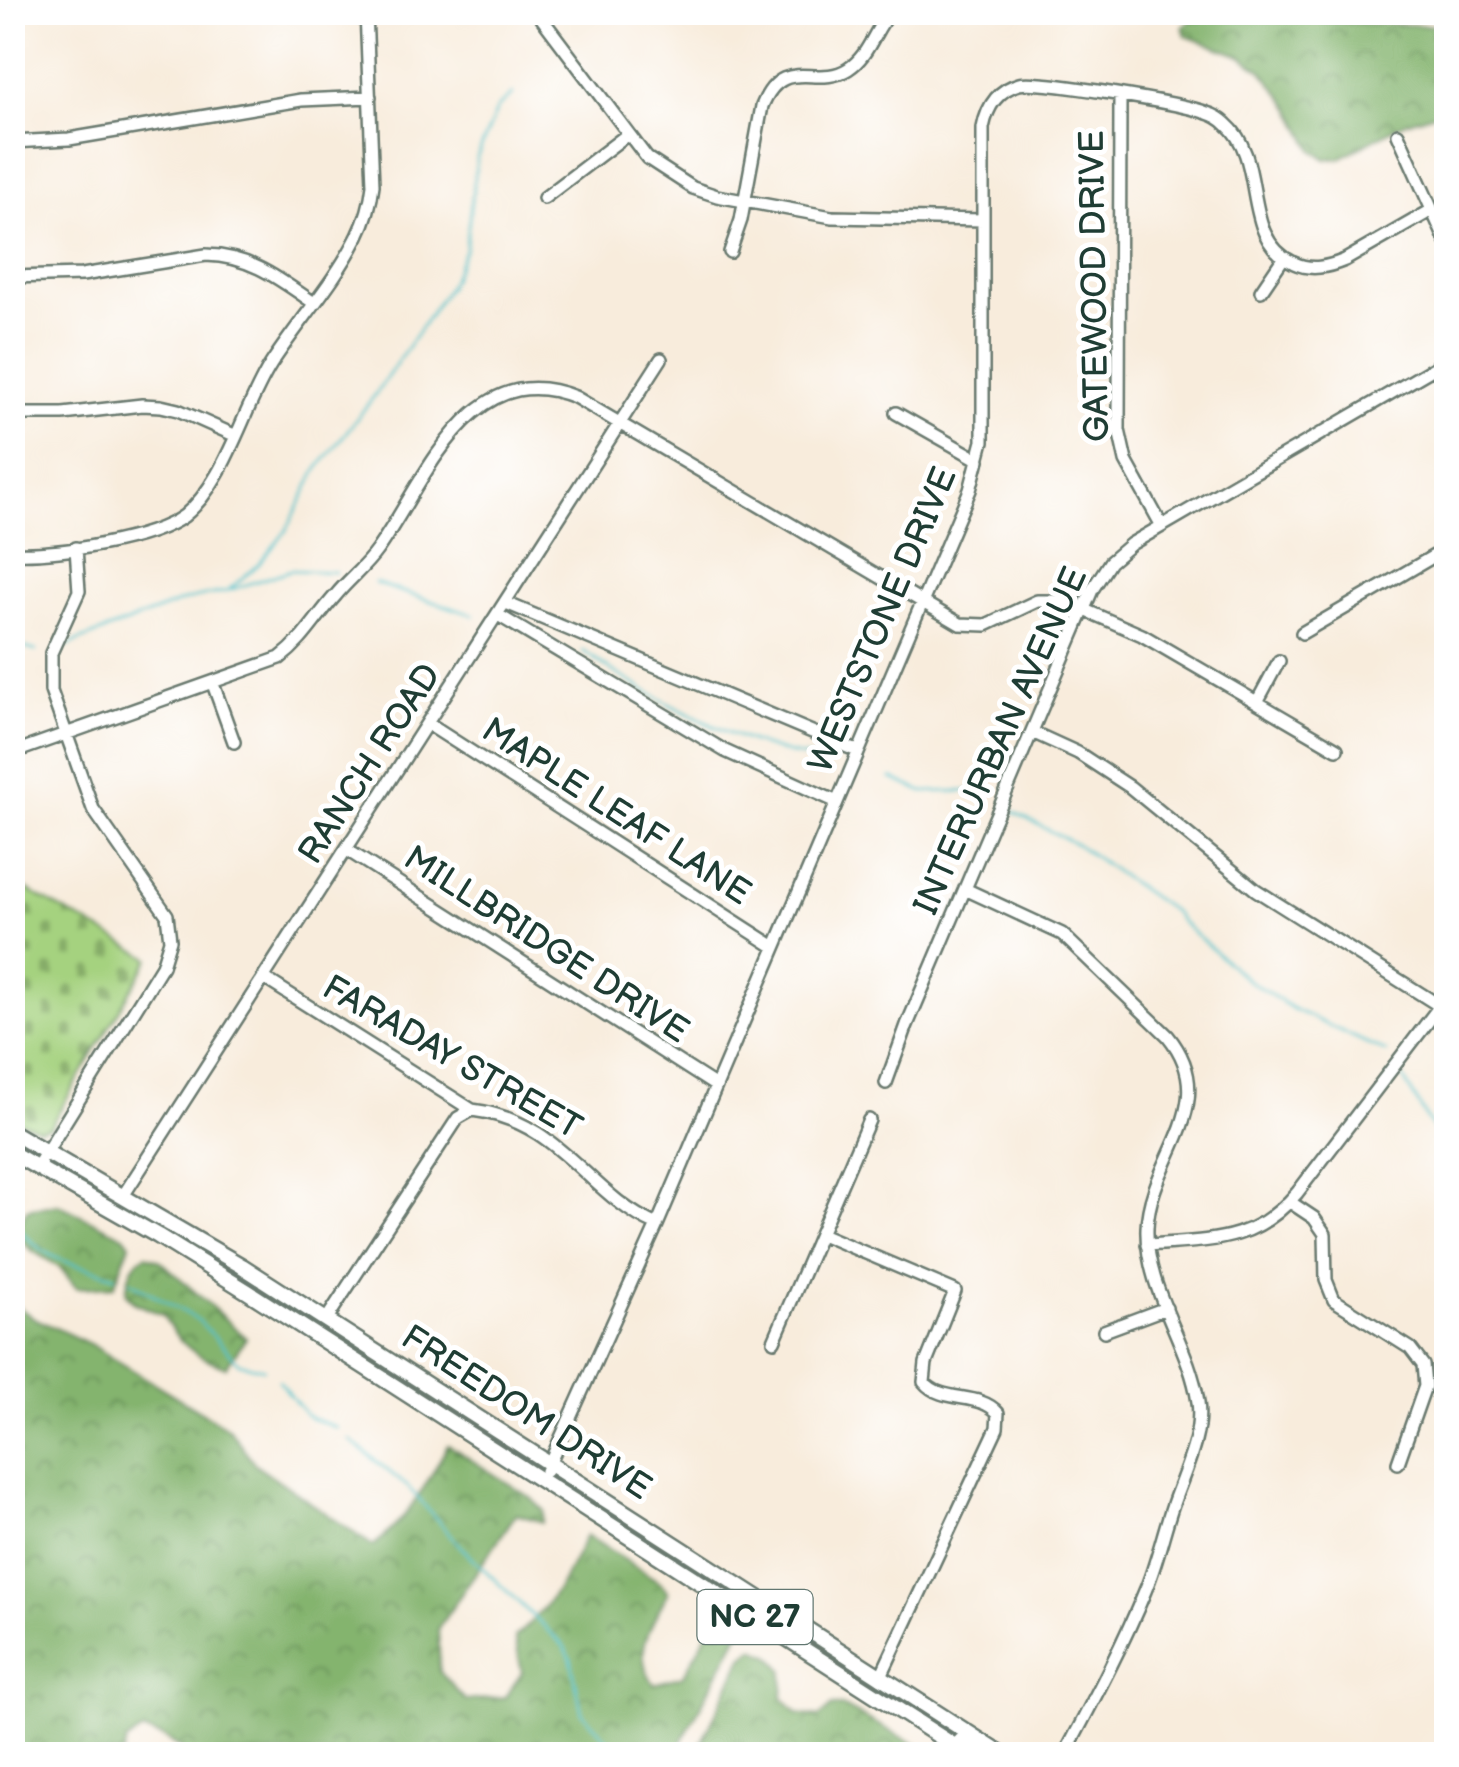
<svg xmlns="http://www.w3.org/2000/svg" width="1459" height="1767" viewBox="0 0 1459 1767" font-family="'Balsamiq Sans',sans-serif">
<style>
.forest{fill:url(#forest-crowns);stroke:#527851;stroke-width:2.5}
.cemetery{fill:url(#cemetery-stones);stroke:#62885a;stroke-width:2.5}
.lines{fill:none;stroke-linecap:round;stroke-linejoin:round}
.stream{stroke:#54c2ca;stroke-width:2.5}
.minor-casing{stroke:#6b7a6f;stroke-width:16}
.major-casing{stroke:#6b7a6f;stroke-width:19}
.minor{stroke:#fff;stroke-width:11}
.major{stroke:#fff;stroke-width:14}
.labels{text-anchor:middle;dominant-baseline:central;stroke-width:10;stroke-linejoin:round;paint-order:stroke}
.shield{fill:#fff;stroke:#627771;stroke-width:2.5}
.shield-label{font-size:32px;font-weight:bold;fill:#1f3d34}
.street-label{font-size:35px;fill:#1f3d34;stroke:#fff}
</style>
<defs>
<pattern id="forest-crowns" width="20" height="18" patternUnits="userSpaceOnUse" patternTransform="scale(2.5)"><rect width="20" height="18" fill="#84b46e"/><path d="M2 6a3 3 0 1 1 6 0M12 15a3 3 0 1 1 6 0" fill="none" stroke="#6b945b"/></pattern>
<pattern id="cemetery-stones" width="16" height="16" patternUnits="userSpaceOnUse" patternTransform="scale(2.5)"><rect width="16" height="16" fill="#a5d27f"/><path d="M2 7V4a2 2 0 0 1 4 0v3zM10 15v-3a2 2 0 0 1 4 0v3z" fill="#86ac69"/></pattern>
</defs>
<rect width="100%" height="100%" fill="#fff"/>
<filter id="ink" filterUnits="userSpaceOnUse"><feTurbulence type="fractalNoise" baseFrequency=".01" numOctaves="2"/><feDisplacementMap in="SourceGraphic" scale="20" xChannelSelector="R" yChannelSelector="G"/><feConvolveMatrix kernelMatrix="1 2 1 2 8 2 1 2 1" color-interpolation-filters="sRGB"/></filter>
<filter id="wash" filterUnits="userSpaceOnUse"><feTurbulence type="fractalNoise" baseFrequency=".0048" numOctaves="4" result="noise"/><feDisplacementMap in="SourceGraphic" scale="40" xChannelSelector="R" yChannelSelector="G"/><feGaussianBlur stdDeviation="2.25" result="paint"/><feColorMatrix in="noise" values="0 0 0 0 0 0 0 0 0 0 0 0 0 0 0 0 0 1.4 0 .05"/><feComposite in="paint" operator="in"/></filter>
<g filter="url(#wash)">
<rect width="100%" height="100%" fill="#f8ecdc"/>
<path class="forest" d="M1221,18l225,8v83l-40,13 -66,36 -14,1 -13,-9 -22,-42 -29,-37 -21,-15 -55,-20 -3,-10 7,-5z
M58,1204l66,32 6,8 -16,42 -37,2c-7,-6 -10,-13 -16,-19 -17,-14 -36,-16 -44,-39l10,-21z
M146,1255l15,6 85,77 -20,29c-30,-10 -48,-23 -63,-52l-28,-12 -9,-9c2,-16 4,-31 20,-39z
M12,1303l22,15 56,26 139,85 26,35 118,82c34,-25 55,-64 75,-101l83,53 13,13 -2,11 -26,-8 -78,114 2,44 26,29 39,-4 17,-24 -7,-36c35,-31 52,-60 71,-102l75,48 7,9c-15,31 -38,60 -14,92l29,-8 30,-53 10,-4 13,8 3,7 -64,120h-485l-25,-16 -21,-7 -18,10 -3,13h-110z
M754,1648l16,7 14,15 -1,27 15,17 21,3 13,-11h10l79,41 4,7h-38l-12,-6 -17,6h-162l47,-97z"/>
<path class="cemetery" d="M13,882l137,76 -100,169 -10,2 -27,-10z"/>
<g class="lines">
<path class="stream" d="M375,583l99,32
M227,591l32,-27 27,-33 31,-61 58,-75 74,-109 16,-36 12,-93 21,-50 15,-13
M12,644l24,7
M68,645l118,-45 41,-9 64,-21 44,2
M583,651c59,42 176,107 248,109
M891,778l32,14 47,-1
M1012,811l67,35 96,67 4,7 67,59 47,30 93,43
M1402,1076l44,75
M16,1224c30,40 56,38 99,52
M130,1281l68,39 41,43 25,6
M279,1381l28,35 30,12
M349,1439l59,48 54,61 102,98 7,13 11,54 40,41"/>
</g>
</g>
<g filter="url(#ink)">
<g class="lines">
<g class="minor-casing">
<path id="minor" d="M537,12l110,146 46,30 24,8 115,21 151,3
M1120,96l-1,334 7,31 36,65
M1398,134l48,107
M12,142l57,-3 232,-39 69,-3
M544,198l84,-64
M730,252l11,-32 21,-114c21,-52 54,-17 86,-37 21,-13 26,-39 42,-57
M12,277l70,-2 124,-20c44,1 72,23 108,48
M1261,291l23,-34
M1436,367l10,20
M896,413l83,47
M12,414h51l79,-9 19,1 17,4 56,25
M12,553c42,2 138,-12 172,-37 42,-34 58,-106 87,-152 28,-43 64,-82 87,-128 8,-16 13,-34 15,-51l-7,-173
M506,603l351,148
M498,615l227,136 112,51
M1302,633l144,-84
M213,684l21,58
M1257,702l22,-41
M428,724l347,223
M1032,732l46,21 52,34 126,103 184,116
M12,753l268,-95c24,-18 36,-41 56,-63 13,-16 29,-28 41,-45 48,-67 92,-196 198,-153l385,227 26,1 51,-24h27l78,34 195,114
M347,850l369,236
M965,889l97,45 106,102c56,69 -19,122 -21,192 -2,62 42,114 51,174 5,34 -14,70 -25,102 -10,29 -16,59 -28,87 -23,56 -52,110 -80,163
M264,978l208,132c90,11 114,84 185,115
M886,1083l21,-58 185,-435 18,-28 21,-18 315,-183
M37,1167l125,-201 8,-26 -3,-25 -74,-106 -42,-118v-38l28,-62 -3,-43
M123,1196l538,-837
M1290,1202l24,16 11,16 1,46 8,20 76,48 13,17 2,21 -27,77
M821,1234l134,57 -29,72 -2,19c18,22 55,9 74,31l-1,15 -117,250
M1147,1245c62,-5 107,-1 150,-52l149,-195
M326,1320l132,-202 14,-8
M1104,1331l62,-23
M774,1341l95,-221
M546,1471l111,-246 313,-735 13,-49v-313c4,-21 14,-38 36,-44 18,-5 166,20 188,29 7,2 14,6 19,11 42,36 13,114 68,139 17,8 34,4 51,-3l87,-50
M1348,1754h14"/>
</g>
<g class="major-casing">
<path id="major" d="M12,1132l230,134 759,488
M12,1153l146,83 90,56 719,462
M961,1741l21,13"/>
</g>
<use href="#minor" class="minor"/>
<use href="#major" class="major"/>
</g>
</g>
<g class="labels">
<rect class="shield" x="697.5" y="1590" width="115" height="54" rx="8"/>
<g class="shield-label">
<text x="755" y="1617">NC 27</text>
</g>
<g class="street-label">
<text transform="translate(1095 286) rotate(-91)">GATEWOOD DRIVE</text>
<text transform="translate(883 620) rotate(-67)">WESTSTONE DRIVE</text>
<text transform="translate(1001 741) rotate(-66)">INTERURBAN AVENUE</text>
<text transform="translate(370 764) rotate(-57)">RANCH ROAD</text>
<text transform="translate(616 812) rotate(33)">MAPLE LEAF LANE</text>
<text transform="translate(546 945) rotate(33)">MILLBRIDGE DRIVE</text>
<text transform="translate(452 1058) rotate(30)">FARADAY STREET</text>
<text transform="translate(526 1413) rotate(33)">FREEDOM DRIVE</text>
</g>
</g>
<rect width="1459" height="1767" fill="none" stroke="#fff" stroke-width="50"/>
</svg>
